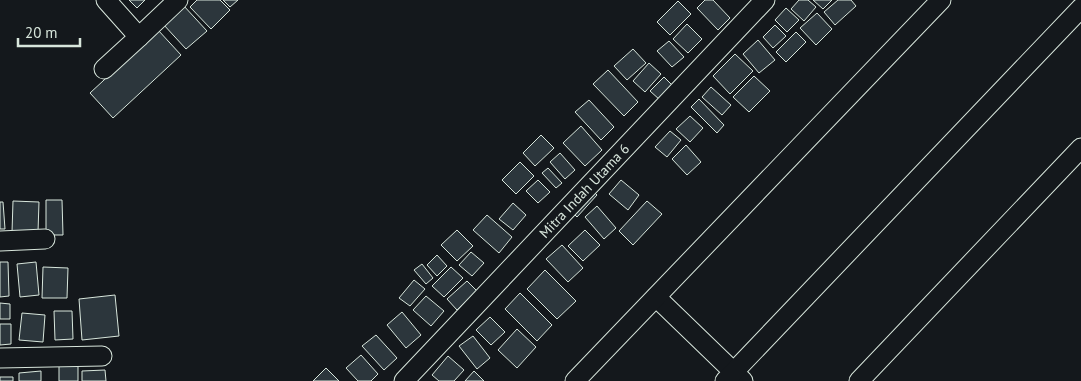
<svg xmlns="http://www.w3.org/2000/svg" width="1081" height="381" viewBox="0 0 1081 381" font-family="'PT Sans',sans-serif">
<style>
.building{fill:#2c363c;stroke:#d8e6dc}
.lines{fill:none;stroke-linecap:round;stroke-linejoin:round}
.minor-casing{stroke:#d8e6dc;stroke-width:21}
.minor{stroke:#14181c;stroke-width:19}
.labels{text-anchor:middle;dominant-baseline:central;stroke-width:4;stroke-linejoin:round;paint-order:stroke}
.street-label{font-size:14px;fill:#d8e6dc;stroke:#14181c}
</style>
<rect width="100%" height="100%" fill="#14181c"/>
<path class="building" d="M129,0h16l-8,8z
M197,0h23l10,10 -19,19 -21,-22z
M223,0h15l-8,7z
M705,0h8l17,18 -12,12 -21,-22z
M799,0h9l8,7 -12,14 -13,-12z
M813,0h19l-9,9z
M838,0h13l5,6 -21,19 -11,-13z
M678,1l13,13 -21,21 -13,-13z
M183,5l24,26 -21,18 -23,-25z
M786,8l13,12 -12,12 -12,-12z
M817,13l15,16 -16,16 -16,-17z
M687,24l15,15 -14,14 -15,-14z
M775,25l11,11 -13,12 -10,-11z
M158,30l23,25 -68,63 -23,-25z
M796,32l10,10 -20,20 -10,-10z
M758,40l17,20 -16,13 -16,-19z
M669,41l15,16 -12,10 -15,-16z
M633,49l13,14 -19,17 -13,-14z
M735,54l18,17 -23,23 -17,-18z
M649,63l12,11 -16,18 -12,-11z
M608,70l30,32 -14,14 -31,-32z
M754,76l16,15 -21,21 -16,-15z
M664,77l9,9 -13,14 -10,-9z
M711,87l20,18 -9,10 -20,-18z
M699,99l25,26 -7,8 -26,-26z
M589,100l25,27 -13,13 -26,-28z
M690,116l13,12 -13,14 -14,-13z
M581,126l21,24 -17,16 -22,-23z
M670,131l11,9 -14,17 -12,-10z
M541,135l13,13 -19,18 -12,-13z
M686,145l15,17 -14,13 -15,-16z
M560,153l15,17 -10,9 -15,-17z
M520,162l14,14 -18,18 -14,-14z
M548,168l14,15 -6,5 -14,-15z
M538,180l12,12 -12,11 -12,-12z
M621,180l18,15 -11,15 -19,-16z
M591,189l6,6 -20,22 -7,-7z
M46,200h16l1,35h-17z
M13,201l26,1 -1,30h-26z
M647,201l15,13 -29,31 -14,-14z
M0,202h3l2,27h-5z
M513,203l13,12 -13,15 -14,-11z
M597,206l19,22 -12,11 -19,-22z
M487,215l25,22 -13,16 -26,-23z
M457,230l16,16 -16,15 -16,-16z
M585,230l15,15 -17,16 -15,-15z
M562,245l21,23 -15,14 -22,-23z
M471,252l13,11 -12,13 -13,-11z
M437,255l10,11 -10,10 -10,-11z
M0,262h8l1,34 -9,1z
M36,262l3,33 -19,2 -3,-33z
M422,264l11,14 -7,6 -12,-14z
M43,267l25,1 -1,30h-25z
M451,267l12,11 -19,19 -12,-11z
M545,270l31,31 -19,18 -30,-30z
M414,280l11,9 -15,17 -11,-8z
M467,281l10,10 -20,19 -10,-11z
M520,293l32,32 -15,16 -32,-32z
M115,295l4,41 -37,4 -3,-41z
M426,296l18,15 -13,15 -18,-16z
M0,303l10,1v15h-10z
M54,311h18l1,28 -18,1z
M402,312l19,23 -15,13 -19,-23z
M22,313l23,2 -2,27 -24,-2z
M490,317l15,15 -14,13 -15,-15z
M0,324h11v20l-11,1z
M517,329l19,18 -19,21 -19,-18z
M376,335l21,23 -13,12 -22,-24z
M473,336l17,22 -13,11 -18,-23z
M361,355l17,19 -7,7h-13l-12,-13z
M448,356l16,14 -10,11h-15l-7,-6z
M59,366h19v15h-19z
M326,368l13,13h-26z
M105,370l1,11h-24v-10z
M41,371v10h-22v-8z
M474,371l10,10h-19z
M0,377h13v4h-13z"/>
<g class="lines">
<g class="minor-casing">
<g id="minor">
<path d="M106,0l33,37"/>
<path d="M104,69l35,-32 39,-37"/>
<path d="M0,241l45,-2"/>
<path d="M656,297l87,84"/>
<path d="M0,358l102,-2"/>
<path id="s1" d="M404,381l361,-381"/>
<path d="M575,381l366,-381"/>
<path d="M725,381l356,-373"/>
<path d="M859,381l222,-233"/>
</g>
</g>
<use href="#minor" class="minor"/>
</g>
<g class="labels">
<g class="street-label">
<text stroke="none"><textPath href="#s1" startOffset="262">Mitra Indah Utama 6</textPath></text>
</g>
</g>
<path d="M18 38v8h62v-8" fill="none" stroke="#d8e6dc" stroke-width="2.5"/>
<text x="25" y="38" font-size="15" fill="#d8e6dc" stroke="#14181c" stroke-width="4" paint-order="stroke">20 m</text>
</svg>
